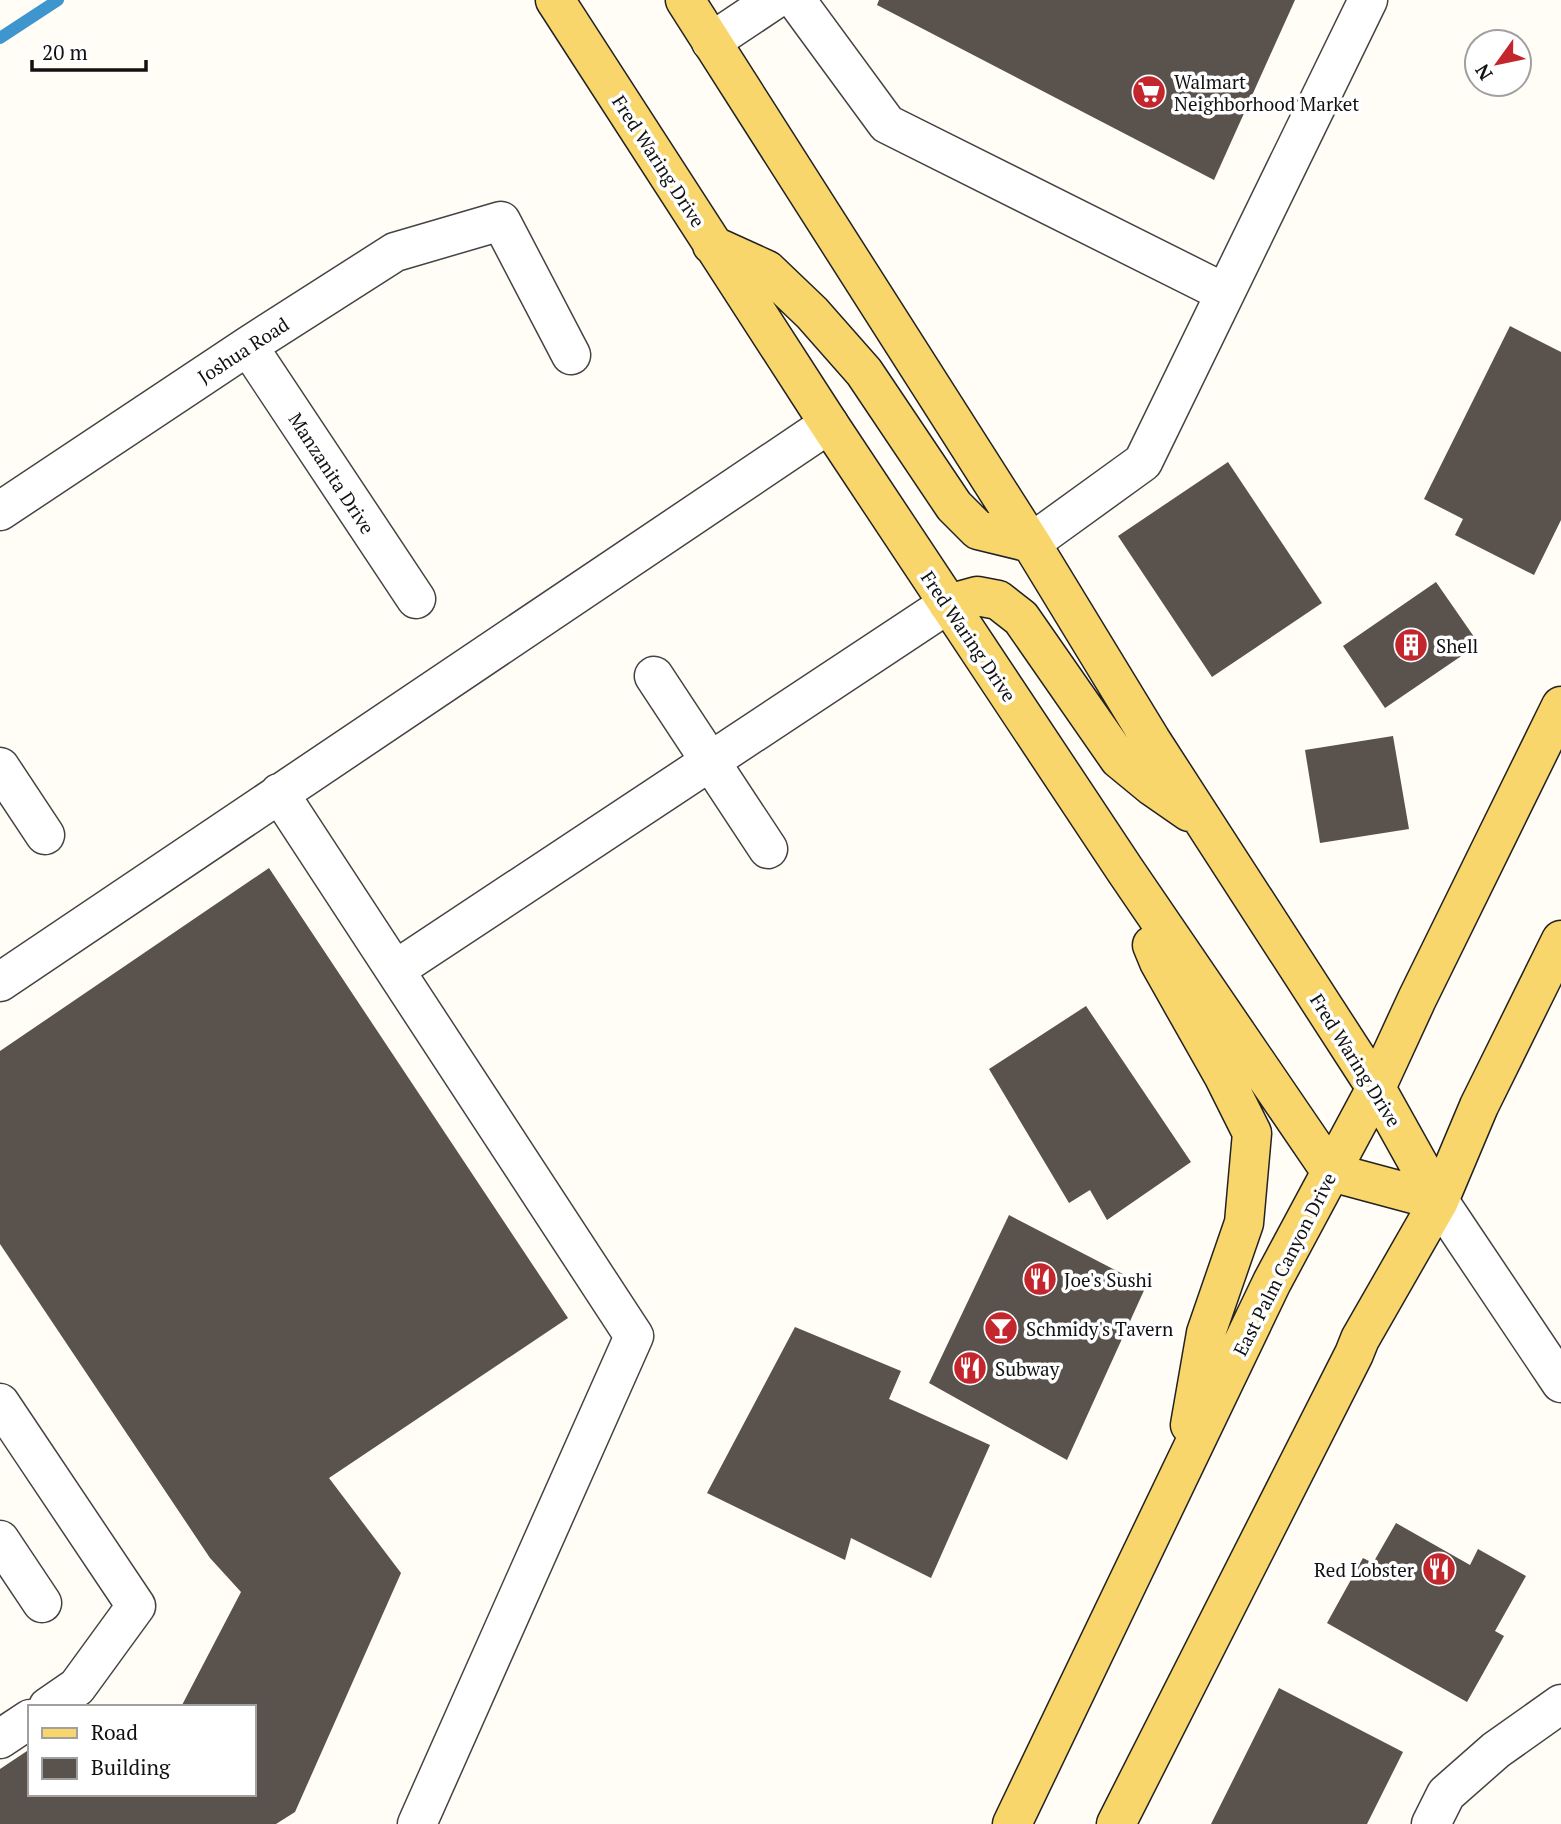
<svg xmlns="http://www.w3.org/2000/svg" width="1561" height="1824" viewBox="0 0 1561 1824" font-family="'PT Serif',serif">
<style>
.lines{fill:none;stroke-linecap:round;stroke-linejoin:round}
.stream{stroke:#3f96cf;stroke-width:12}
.building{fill:#5a524d}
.minor-casing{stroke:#444;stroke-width:41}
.major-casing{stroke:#222;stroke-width:41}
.minor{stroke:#fff;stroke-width:38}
.major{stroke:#f9d66b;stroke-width:38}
.labels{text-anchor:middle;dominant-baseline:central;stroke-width:7;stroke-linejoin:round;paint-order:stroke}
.poi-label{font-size:19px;fill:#111;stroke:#fff;text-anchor:start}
.street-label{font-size:19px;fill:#111;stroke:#fff}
</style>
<rect width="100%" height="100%" fill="#fffdf5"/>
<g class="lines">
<path class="stream" d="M0,38l58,-38"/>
</g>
<path class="building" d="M879,0h416l-81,180 -337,-175z
M1510,326l51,26v168l-27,55 -79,-40 8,-16 -39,-20z
M1228,462l94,141 -110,74 -94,-141z
M1436,582l43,62 -94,64 -42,-62z
M1393,736l16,93 -89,14 -15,-93z
M269,868l299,450 -239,160 72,95 -106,239 -19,12h-276v-55l30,-20v45h224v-87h-73l60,-115 -31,-34 -210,-314v-193z
M1086,1006l105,156 -84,58 -17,-30 -21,13 -80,-134z
M1009,1215l137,71 -79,174 -138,-77z
M795,1327l106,44 -12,28 101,46 -59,133 -80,-40 -6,22 -138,-67z
M1396,1523l74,42 8,-16 48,27 -31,55 9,5 -37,66 -140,-79 36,-65 10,5z
M1279,1688l124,64 -36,72h-156z"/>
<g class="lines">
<g class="minor-casing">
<path id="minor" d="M796,0l91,124 338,169
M711,42l63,-42
M248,346l168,253
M0,511l248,-165 147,-94 106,-31 70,134
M1031,543l112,-81 225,-462
M654,676l114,173
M0,767l45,68
M279,793l355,543 -217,488
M395,970l553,-366
M0,982l829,-558
M1439,1201l122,182
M0,1403l136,203 -59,81 -29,20
M0,1540l42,63
M0,1739l30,-20
M1431,1824l15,-30 50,-44 65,-46"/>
</g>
<g class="major-casing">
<path id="major" d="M555,0l274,424 296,446 206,302 108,29
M685,0l346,543 120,197 225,348 63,113
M712,245l55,25 45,43 52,59 90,134 24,24 53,13
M948,604l29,-8 21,4 23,18 98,141 34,28 36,25
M1152,945l7,17 65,115 28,56 -8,90 -38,110 -16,92
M1012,1824l260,-542 104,-194 41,-89 144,-293
M1116,1824l238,-470 6,-15 79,-138 40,-95 82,-166"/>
</g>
<use href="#minor" class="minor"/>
<use href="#major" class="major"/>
</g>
<defs>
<g id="supermarket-disc" transform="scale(1.75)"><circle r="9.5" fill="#c4262e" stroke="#fff"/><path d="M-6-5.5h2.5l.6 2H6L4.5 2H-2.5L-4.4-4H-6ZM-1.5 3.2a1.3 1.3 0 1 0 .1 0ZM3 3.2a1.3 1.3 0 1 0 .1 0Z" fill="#fff"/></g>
<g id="building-disc" transform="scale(1.75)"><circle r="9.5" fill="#c4262e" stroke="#fff"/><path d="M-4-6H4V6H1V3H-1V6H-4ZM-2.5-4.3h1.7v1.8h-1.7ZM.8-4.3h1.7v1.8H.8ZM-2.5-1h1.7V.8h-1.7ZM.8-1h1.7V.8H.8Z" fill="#fff"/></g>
<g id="restaurant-disc" transform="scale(1.75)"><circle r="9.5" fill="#c4262e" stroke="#fff"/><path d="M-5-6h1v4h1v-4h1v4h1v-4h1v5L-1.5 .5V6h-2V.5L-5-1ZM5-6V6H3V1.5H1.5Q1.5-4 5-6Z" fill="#fff"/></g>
<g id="bar-disc" transform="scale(1.75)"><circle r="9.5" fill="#c4262e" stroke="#fff"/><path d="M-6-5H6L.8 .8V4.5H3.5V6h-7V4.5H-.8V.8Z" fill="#fff"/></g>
</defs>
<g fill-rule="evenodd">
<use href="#supermarket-disc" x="1149" y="92"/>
<use href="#building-disc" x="1411" y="645"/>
<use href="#restaurant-disc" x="1040" y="1279"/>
<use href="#bar-disc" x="1001" y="1328"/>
<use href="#restaurant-disc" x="970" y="1368"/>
<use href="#restaurant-disc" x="1439" y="1569"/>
</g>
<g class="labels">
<g class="poi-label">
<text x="1174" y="81">Walmart<tspan x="1174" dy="22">Neighborhood Market</tspan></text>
<text x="1436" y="645">Shell</text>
<text x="1064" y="1279">Joe's Sushi</text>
<text x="1026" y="1328">Schmidy's Tavern</text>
<text x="995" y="1368">Subway</text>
<text x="1414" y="1569" text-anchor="end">Red Lobster</text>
</g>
<g class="street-label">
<text transform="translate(659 161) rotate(57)">Fred Waring Drive</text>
<text transform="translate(243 350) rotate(-33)">Joshua Road</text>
<text transform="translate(332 473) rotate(57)">Manzanita Drive</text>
<text transform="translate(969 636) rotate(56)">Fred Waring Drive</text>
<text transform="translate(1356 1060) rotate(58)">Fred Waring Drive</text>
<text transform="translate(1284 1264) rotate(-63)">East Palm Canyon Drive</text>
</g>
</g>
<rect x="28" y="1705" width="228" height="91" fill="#ffffff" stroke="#a0a0a0" stroke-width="2"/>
<rect x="42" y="1728" width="35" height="10" fill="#f9d66b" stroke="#a0a0a0" stroke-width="2"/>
<text x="91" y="1740" font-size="21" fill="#111111">Road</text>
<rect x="42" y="1758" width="35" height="21" fill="#5a524d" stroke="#a0a0a0" stroke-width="2"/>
<text x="91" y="1775" font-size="21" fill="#111111">Building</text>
<g transform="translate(1498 63) rotate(237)"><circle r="33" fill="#ffffff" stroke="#a0a0a0" stroke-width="2"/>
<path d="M0-5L12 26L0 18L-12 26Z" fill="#c4262e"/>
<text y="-10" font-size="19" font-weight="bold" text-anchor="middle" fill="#111111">N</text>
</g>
<path d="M32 60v10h114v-10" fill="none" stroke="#111111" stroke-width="3.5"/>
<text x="42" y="60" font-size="21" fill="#111111" stroke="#ffffff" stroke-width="5" paint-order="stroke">20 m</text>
</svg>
